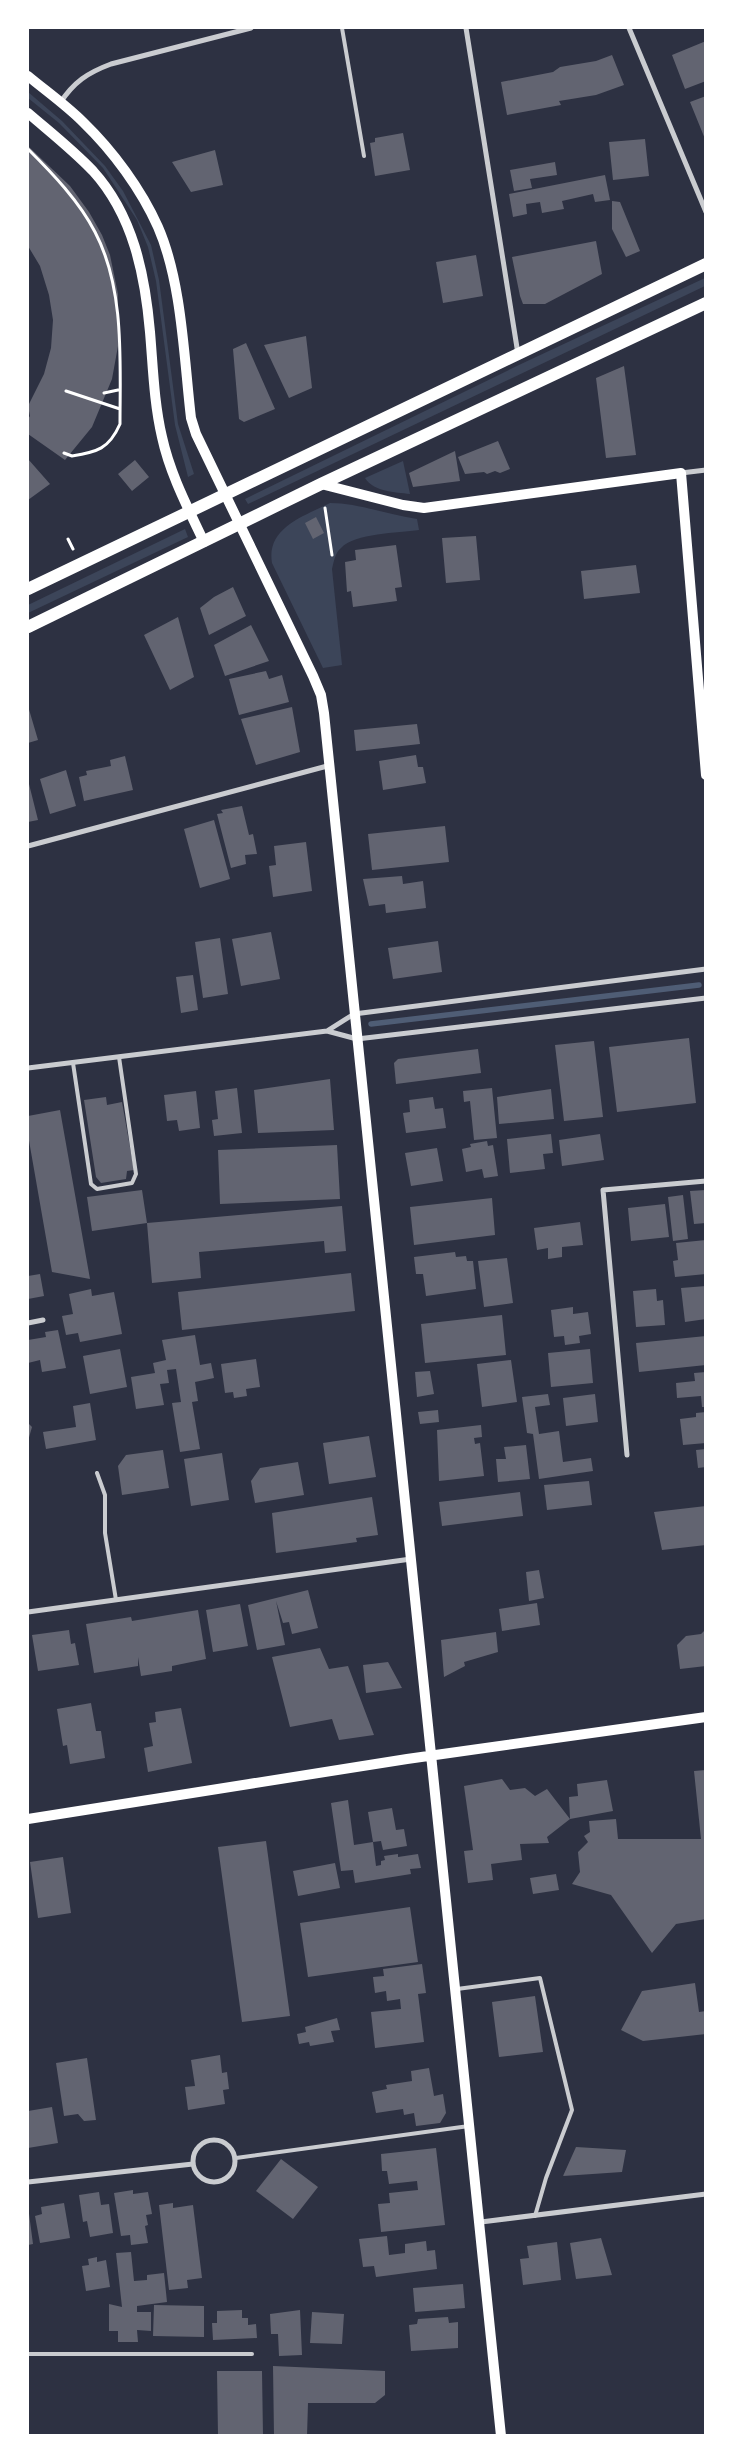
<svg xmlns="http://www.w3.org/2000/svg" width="733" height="2463" viewBox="0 0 733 2463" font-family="'Public Sans',sans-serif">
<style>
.green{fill:#3c4559}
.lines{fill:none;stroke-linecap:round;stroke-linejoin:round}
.stream{stroke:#4f5d75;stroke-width:5.5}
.building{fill:#626471}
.path{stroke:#fff;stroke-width:3}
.service{stroke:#caccd0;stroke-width:4}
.minor{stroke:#caccd0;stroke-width:5}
.secondary{stroke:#fff;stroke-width:10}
.primary{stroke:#fff;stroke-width:12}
</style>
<rect width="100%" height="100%" fill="#2d3142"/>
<path class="green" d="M28,92l34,29 43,45 18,25 28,54 8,35 19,144 16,50 -6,3 -13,-52 -19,-144 -8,-34 -11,-27 -34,-52 -44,-45 -31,-25z
M705,278v8l-457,218 -3,-5 276,-135z
M403,461l7,33c-15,-2 -36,-2 -45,-16z
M330,503c28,0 59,12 87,16l2,11c-21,3 -64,3 -78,18 -6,5 -7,13 -9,21l10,96 -19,3 -51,-105c-6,-35 32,-47 58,-60z
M185,529l3,8 -160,76v-8z"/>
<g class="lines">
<path class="stream" d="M371,1024l328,-39"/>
</g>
<path class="building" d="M706,41v40l-21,8 -13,-34z
M612,55l12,30 -28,10 -37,6 2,4 -54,10 -6,-33 52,-10 7,-5 36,-6z
M706,96v43h-1l-15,-37z
M403,133l7,37 -35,6 -5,-33 5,-1v-4z
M645,139l4,37 -36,4 -4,-38z
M28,146l42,40 19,26 13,23 8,20 8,39v52l-6,33 -20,48 -27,33 -37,-26v-15l2,-3 -2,-10 16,-32 7,-26 2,-28 -4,-25 -9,-29 -12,-20z
M215,150l8,35 -32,7 -19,-30z
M555,162l2,13 -27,4 2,9 -18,3 -4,-21z
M605,175l5,25 -15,2 -2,-8 -31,7 2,8 -22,4 -2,-11 -14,2 1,10 -14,3 -4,-23z
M612,201l8,1 20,49 -14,6 -14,-28z
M596,241l6,33 -57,30h-22l-3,-8 -8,-39z
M476,255l7,41 -40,7 -7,-41z
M306,336l6,52 -23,10 -25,-53z
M246,343l29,66 -31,13 -5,-3 -6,-70z
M624,366l12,89 -30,3 -10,-80z
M498,441l12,28 -10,4 -5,-2 -8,3 -3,-2 -19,2 -7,-17z
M455,451l5,30 -47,6 -4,-14z
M28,459l22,25 -22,16z
M135,460l14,17 -17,14 -14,-17z
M316,517l8,16 -11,6 -8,-16z
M476,536l4,44 -34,3 -4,-45z
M396,545l6,42 -7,1 2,13 -44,6 -2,-16 -4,1 -2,-30 11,-2 -1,-10z
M636,565l4,28 -56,6 -3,-28z
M233,587l13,29 -37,19 -9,-27 14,-11z
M178,617l16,60 -24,13 -26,-55z
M251,625l18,36 -44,15 -11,-31z
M266,671l3,8 13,-4 7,27 -50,13 -10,-36z
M28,706l10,34 -10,3z
M292,707l8,45 -44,13 -15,-46z
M417,724l3,20 -64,7 -2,-21z
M416,755l2,12h5l3,16 -43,7 -4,-29z
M125,756l8,34 -49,11 -5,-24 8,-2 -1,-4 25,-5 -1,-6z
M66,770l10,36 -26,8 -10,-35z
M28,780l10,40 -10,2z
M242,806l7,29 4,-1 4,20 -12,1 1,9 -15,4 -14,-54 6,-1 -2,-3z
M214,820l16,59 -30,9 -16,-59z
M445,826l4,36 -77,8 -4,-36z
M306,842l6,49 -39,6 -4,-31 7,-1 -2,-19z
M402,876l1,8 20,-3 3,27 -40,5 -1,-9 -16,2 -6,-27z
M271,932l9,47 -39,7 -9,-47z
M220,938l8,56 -25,4 -8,-56z
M438,941l4,31 -49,7 -5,-31z
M193,975l5,35 -17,3 -5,-36z
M689,1038l7,65 -79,9 -8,-65z
M594,1041l9,76 -39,4 -9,-76z
M478,1049l3,24 -85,11 -2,-21 4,-4z
M330,1079l4,51 -76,3 -4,-43z
M237,1088l5,45 -28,3 -2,-16 6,-1 -3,-28z
M492,1088l5,50 -23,2 -4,-39 -6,1 -1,-11z
M551,1089l3,30 -55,5 -2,-27z
M196,1091l4,37 -21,3 -2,-11 -10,1 -3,-26z
M106,1097l1,8 15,-3 12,68 -7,1 -1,8 -25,4 -5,-6 -12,-77z
M433,1097l2,12 8,-1 3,20 -40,5 -3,-20 7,-1 -1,-12z
M60,1110l30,169 -38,-7 -24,-137v-19z
M551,1134l2,19 -10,1 2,15 -35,4 -3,-34z
M600,1134l4,26 -42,6 -3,-26z
M487,1141l1,5 5,-1 5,31 -14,2 -2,-9 -16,3 -4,-23 9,-2 -1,-3z
M337,1145l3,54 -120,5 -2,-54z
M437,1148l6,33 -32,5 -6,-33z
M142,1190l5,33 -55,8 -5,-34z
M706,1190v33l-12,1 -4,-33z
M683,1195l5,44 -15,2 -5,-44z
M492,1198l3,37 -81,10 -4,-38z
M665,1204l4,33 -38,4 -3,-33z
M342,1206l4,45 -21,2 -1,-12 -125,11 2,26 -49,5 -5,-60z
M580,1222l3,23 -21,2v10l-14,2v-11l-11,2 -3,-22z
M706,1240v34l-31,3 -2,-16 5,-1 -2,-17z
M455,1252l1,5 10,-1 1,5h6l3,28 -50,7 -3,-22h-7l-2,-17z
M507,1258l6,45 -29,4 -6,-46z
M351,1273l4,38 -173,19 -4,-38z
M40,1274l4,22 -16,3v-23z
M706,1286v33l-21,3 -4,-34z
M91,1289l1,7 22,-4 8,42 -42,8 -2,-9 -12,2 -4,-19 11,-2 -4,-20z
M656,1289l1,12 6,-1 2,25 -29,2 -3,-36z
M573,1307v7l15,-2 3,22 -12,2 1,7 -15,2 -1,-9 -10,1 -3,-27z
M502,1315l4,40 -81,8 -4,-39z
M58,1330l8,38 -24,4 -2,-12 -12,3v-23l18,-3 -1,-5z
M195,1335l5,30 11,-2 3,15 -19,4 3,19 -6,1 8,47 -20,3 -8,-49 9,-1 -5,-33 -9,1 2,13 -9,1 4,21 -28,4 -5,-32 24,-4 -2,-10 13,-3 -4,-20z
M706,1336v29l-67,7 -3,-29z
M120,1349l7,38 -37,7 -7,-38z
M590,1349l3,34 -42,4 -3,-34z
M256,1359l4,28 -14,2 1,7 -13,2 -1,-6 -8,1 -4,-29z
M511,1360l6,42 -35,5 -5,-43z
M430,1371l4,23 -17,3 -2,-25z
M706,1372v35h-4l-1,-11 -24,2 -1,-15 19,-2 -1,-8z
M548,1394l2,11 -15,2 4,27 20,-3 4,31 28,-4 2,13 -54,8 -6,-45 -6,-1 -5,-36z
M595,1394l3,28 -32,4 -3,-28z
M90,1403l6,37 -50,9 -3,-17 33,-5 -3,-21z
M438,1410l1,12 -19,2 -2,-12z
M706,1412v31l-23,2 -3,-26 16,-2v-4z
M28,1423l4,4 -4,14z
M481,1425l1,12 -8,1 1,6 5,-1 4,33 -45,5 -2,-51z
M369,1436l7,41 -47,7 -6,-41z
M526,1445l4,34 -32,3 -2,-23h10l-2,-12z
M706,1449v18l-8,1 -2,-18z
M163,1450l6,38 -47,7 -4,-29 8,-11z
M222,1453l7,47 -38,6 -7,-47z
M298,1462l6,33 -49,8 -4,-22 9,-13z
M589,1481l3,24 -45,5 -3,-25z
M520,1492l3,24 -81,10 -3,-24z
M372,1497l6,38 -22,3 1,4 -81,11 -4,-40z
M706,1506v39l-44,5 -8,-38z
M539,1570l5,28 -15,3 -3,-29z
M308,1590l10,38 -26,6 -3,-12 -6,1 -7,-22 9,44 -28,5 -9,-45z
M537,1603l3,22 -38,6 -3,-22z
M240,1604l8,42 -35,6 -7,-42z
M198,1610l8,49 -34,7v5l-31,5 -3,-19v9l-44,7 -8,-49 45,-7 1,4z
M706,1629v37l-26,3 -3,-24 9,-9 15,-2z
M69,1630l2,14 4,-1 4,22 -41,6 -6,-36z
M496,1632l2,20 -34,10 1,4 -21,11 -3,-37z
M320,1648l9,21 19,-3 26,69 -35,5 -7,-21 -42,8 -18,-70z
M388,1662l14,26 -36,5 -3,-28z
M91,1703l5,28h5l4,27 -35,6 -3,-19 -4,1 -6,-37z
M181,1708l11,55 -44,9 -4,-24 9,-2 -4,-23 7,-1 -1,-10z
M706,1770v149l-30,5 -24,29 -41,-58 -39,-11 8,-12 -2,-20 10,-10 -4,-6 6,-4 -1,-11 27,-2 2,20h83l-7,-68z
M502,1779l8,11 15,-2 10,8 12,-7 23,30 -23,18 2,6 -29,1 2,16 -31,4 2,16 -25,3 -4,-32 9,-1 -9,-64z
M607,1780l6,31 -43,8 -1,-22 9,-1 -1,-12z
M348,1800l6,45 19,-3 3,24 5,-1v-4l4,-1 -1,-4 14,-2v3l20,-3 3,14 -11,1 1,5 -56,9 -2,-13 -12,1 -10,-68z
M392,1808l4,22 8,-1 3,17 -24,4 -2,-9 -8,1 -5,-30z
M266,1841l24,175 -48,6 -24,-175z
M63,1857l8,56 -33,5 -8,-56z
M335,1863l5,25 -42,8 -5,-25z
M556,1874l3,16 -26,4 -3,-16z
M410,1907l8,55 -110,15 -8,-54z
M422,1964l4,29 -8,1 6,48 -49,6 -4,-36 30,-3 -1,-10 -13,2 -1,-10 -11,2 -2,-16 11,-1 -1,-7z
M695,1983l4,29 7,-1v23l-63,7 -22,-11 21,-39z
M535,1996l8,56 -44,5 -7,-55z
M337,2018l3,12 -9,1 3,11 -24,4 -1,-4 -10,2 -2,-10 9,-2 -1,-5z
M220,2055l2,18 5,-1 2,17 -6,1 2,14 -37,6 -3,-23 10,-1 -4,-26z
M87,2058l9,62 -12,1 -6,-7 -14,2 -8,-53z
M429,2068l5,28 9,-2 3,19 -6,10 -24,3 -2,-13 -10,2 -1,-6 -27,4 -4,-21 15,-3 -1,-4 26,-4 -1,-10z
M52,2107l6,36 -30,5v-37z
M576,2147l50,3 -4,22 -59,4z
M436,2148l9,77 -64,7 -3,-28 12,-1 -1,-10 29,-3 -1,-9 -28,3 -2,-13h-5l-1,-17z
M281,2159l37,28 -25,32 -37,-28z
M133,2190v4l15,-2 4,22 -6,1 2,10 -3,1 3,17 -17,2 -1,-10 -9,1 -7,-43z
M99,2192l2,13 8,-1 4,29 -23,4 -3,-16 -4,1 -4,-27z
M64,2203l6,35 -30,5 -5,-27 7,-2 -1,-7z
M173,2203v5l20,-3 9,73 -15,2 1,8 -19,2 -10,-85z
M28,2206l5,38 -5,1z
M387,2236l2,19 16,-2v-9l21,-3 1,10 8,-1 2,19 -61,8 -2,-11 -11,1 -4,-28z
M601,2238l11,37 -36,4 -6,-36z
M557,2242l4,38 -38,5 -3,-26 9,-1 -2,-12z
M131,2252l3,29 13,-1v-5l17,-2 3,29 -30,4v6h14v19l-14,-1 1,12h-20v-11h-9v-27l13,3 -6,-54z
M97,2257v5l9,-2 4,27 -24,4 -4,-25 7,-1 -1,-6z
M463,2284l2,24 -50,4 -2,-24z
M154,2305l50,1v31l-51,-1z
M242,2310v8h6v7l8,-1 1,14 -44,2 -1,-17h5v-12z
M300,2310l2,45 -23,1 -1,-22h-7l-1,-20z
M312,2312l32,2 -2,30 -32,-1z
M448,2317l1,6 9,-1v26l-47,3 -2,-26 8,-1 1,-5z
M273,2366l112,5v24l-10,8h-67l-1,33h-33z
M217,2371h45l1,65h-45z"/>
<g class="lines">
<path class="path" d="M28,149c25,25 51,52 67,83 30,57 25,130 25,192 -11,25 -23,28 -48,32l-8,-3
M66,391l54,18
M104,393l14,-3
M325,508l7,47
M68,539l5,10"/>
<path class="service" d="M342,28l22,128
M73,1063l18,121 6,5 35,-6 4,-9 -17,-117
M97,1473l8,22v38l11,67
M457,1989l83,-11 32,132 -26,68 -11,38
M236,2158l233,-32
M28,2354h224"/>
<path class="minor" d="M466,28l52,326
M629,28l77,184
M60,103c14,-21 27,-30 51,-39l140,-36
M681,473l25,-3
M28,846l303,-81
M327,1031l27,-17 352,-45
M28,1068l299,-37 30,8 349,-41
M28,1323l15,-3
M627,1455l-24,-265 103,-9
M28,1612l383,-53
M193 2161a21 21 0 1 1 42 0a21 21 0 1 1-42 0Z
M28,2182l165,-18
M481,2222l225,-28"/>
<path class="secondary" d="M28,76c18,15 38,29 55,46 30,29 58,67 75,105 24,55 26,132 33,191l5,16 117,242 8,19 3,18 177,1723
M28,113c22,19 45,37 65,58 40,44 52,103 57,161 3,35 4,71 12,105 8,37 26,71 42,105
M321,484l82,21 21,3 257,-35 25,302
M28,1819l379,-60 299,-42"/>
<path class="primary" d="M28,589l678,-325
M28,627l293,-143 385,-181"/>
</g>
<rect width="733" height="2463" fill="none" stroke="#ffffff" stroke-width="58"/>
</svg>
